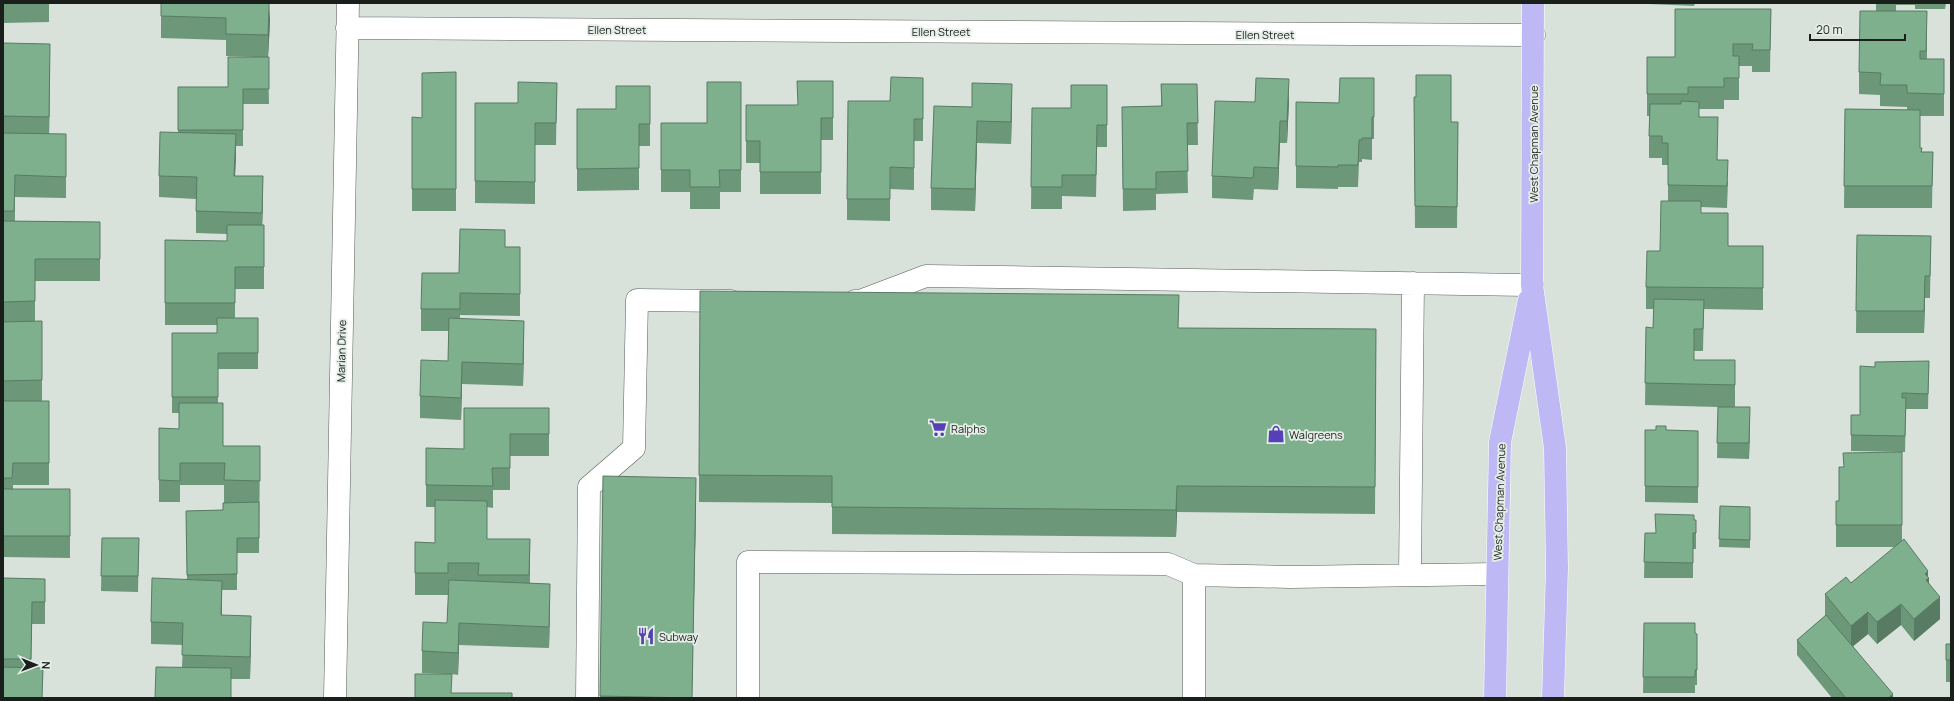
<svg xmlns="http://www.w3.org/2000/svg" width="1954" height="701" viewBox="0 0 1954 701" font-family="Manrope,sans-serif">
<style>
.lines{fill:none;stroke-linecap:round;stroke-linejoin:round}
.minor-casing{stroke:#565e58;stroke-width:23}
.major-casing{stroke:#fff;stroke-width:23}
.minor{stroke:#fff;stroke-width:22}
.major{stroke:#beb9f4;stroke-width:22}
.wall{fill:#6c9779}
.shaded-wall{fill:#587b63}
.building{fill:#7eb08d;stroke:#587b63}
.labels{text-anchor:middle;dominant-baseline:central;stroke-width:3.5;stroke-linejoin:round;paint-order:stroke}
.street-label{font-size:11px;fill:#1b1f1c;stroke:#e5efe8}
.poi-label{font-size:11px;fill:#1b1f1c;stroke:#e5efe8;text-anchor:start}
</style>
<rect width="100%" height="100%" fill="#d8e1da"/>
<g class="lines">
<g class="minor-casing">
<path id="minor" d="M347,28l1187,7
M855,301h5l66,-25 606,9
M1410,574l3,-291
M335,698l13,-695
M587,698l2,-211 45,-39 3,-148 94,1
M748,698v-136l420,2 26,11 96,2 206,-3
M1194,698v-123"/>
</g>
<g class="major-casing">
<path id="major" d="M1533,3l-1,282 23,163 2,120 -4,130
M1495,698l5,-256 29,-142"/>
</g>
<use href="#minor" class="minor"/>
<use href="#major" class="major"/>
</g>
<path class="wall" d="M3,3h46v19l-46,1z
M161,3l109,19 -2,35 1,47h-26v42h-7l-1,30 28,22 -1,27h2v64h-29v29h23v51h-40v34l5,43h37l-1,107h-22v37h-15v25l29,23 -1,41h-19l-49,-12 1,-22 -32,-1v-22l36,-42 -1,-69 37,-1 1,-8v-17h-44v17h-21v-74l20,1v-16h-7v-80h45v-8h-52v-85l62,1v-7l-31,-1v-34l-37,-2v-21l19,-44v-45h50l29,-30 -31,-1v-16l-65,-2z
M1649,3h46l-1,3 -45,-2z
M1876,3h70l-1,6h-30v-4h-19v6l31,22v26l17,22v35h-24v32l2,4h11l-1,56h-88l1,-99 62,1v-3l-27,-1v-11l-21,-1v-22l17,-61z
M1771,9l-1,63h-18v-6h-13v34h-15v9h-25v8l19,43 10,22 -1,26 -26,-1v6l27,33h35v64l-59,-1 -1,42h-9v9h41v47l15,16 -1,36 -32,-1 1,-51 -73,-2 1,-78 7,1 1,-19h-8v-22l14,-36 8,-50v-36h-6v-7h-13v-42h-2v-59h28z
M3,43l47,23 -1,68 17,22v42l-51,-1v24l85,1v59h-65v40h7v80h7v84h-36v4h57v69l-67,-1z
M456,72v139h-44v-94l10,1z
M923,78v63h-9v49l-24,-1v32l-43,-1v-21l43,-98z
M1374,78v61h-2v21l-10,-1v3h-3l-1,25h-20v2l-42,-1v-86l43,1z
M833,81v59h-12v54h-61v-31h-14v-58h52z
M741,82v110h-21v17h-30v-17h-29v-69h46z
M557,83l-1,62h-21v59l-60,-1v-100h43z
M1161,84h36l1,61h-11l1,48 -32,1v16l-33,1 -1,-104 39,-1z
M1107,85v62h-10l-1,50 -34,-1v13h-31l1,-101h39z
M650,86v60h-11v44l-62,1v-82h39z
M1414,97h37v25h7l-1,106h-42z
M1289,101l-2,42h-7l-2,47 -24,-1 -1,11 -41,-2v-22l43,-74z
M1012,106l-1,38 -34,-1 -2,68 -44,-1v-22l41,-81z
M1857,235l74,1 -1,62h-5l-1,35h-68z
M505,247h15v69l-60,-1v4l64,24 -1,43 -61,-2 -1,36 -41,-2v-22l28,-35 1,-30h-28v-22l38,-36z
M1178,328l198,1 -1,185 -198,-2 -1,25 -344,-3v-31l-133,-1v-27z
M1929,361l-1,48h-22l-1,43 -54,-1v-36h9l15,-48z
M549,408v48h-39v34h-17v18l-6,-1v32h43v45l20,22 -1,42 -90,-3 -1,30 -6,-1 -37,24 31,-24 -24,-1v-22l25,-28 2,-38h-1v10h-33v-53l20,1v-36h-9v-59l38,1z
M1656,426l10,4 32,1v72l-53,-1v-72h11z
M1902,452v88l26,38 1,5 11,36 -26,22 -13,-16 -24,19 -9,-10 -15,12 40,52h-61l-35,-43v-15l28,-24v-22l26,-11 44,-36h-59v-46h3l4,-34z
M603,476l93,28 -4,194h-92z
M1720,506l30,1v41l-31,-1z
M1694,520h2v29h-3v29h-49l1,-45h10z
M102,538h37l-1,54 -37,-1z
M3,578l42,1v45h-13l-1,44h12l-1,30h-39z
M1644,623l53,11v51h-2v8h-52z
M1946,644h5v38h-5z"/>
<path class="shaded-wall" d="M270,3v19l-2,35v-22z
M50,44v22l-1,73v-22z
M1289,79v22l-2,42v-22z
M1012,84v22l-1,38v-22z
M977,121v22l-2,68v-22z
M1280,121v22l-2,47v-22z
M236,134v22l-2,41v-21z
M263,176v22l-1,36v-21z
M1925,276v22l-1,35v-22z
M524,321v22l-1,43v-22z
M462,362v22l-1,36v-22z
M1750,407v16l-1,36v-16z
M696,478v26l-4,194z
M1177,486v26l-1,25v-27z
M1928,571v7h1v22l-4,-26z
M222,581v22l-1,34v-22z
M550,584v22l-1,42v-21z
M1940,597v22l-26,22v-22z
M1901,604v21l-24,19v-22z
M1868,612v22l-17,14v-22z
M251,616v22l-1,41v-22z
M459,623v22l-1,30v-22z
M1893,694v4h-5z"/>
<path class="building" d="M161,3h108l-1,32 -42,-1v-16l-65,-2z
M1675,9h96l-1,41h-18l1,-6h-20v12h6v22h-15v9h-36v7h-41v-37h28z
M1860,11h67l-1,40h-6v8h24v35l-37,-1v-8h-27l1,-12 -22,-1z
M3,43l47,1 -1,73 -46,-1z
M228,57h41v32h-26v41h-65v-43h50z
M456,72v117h-44v-72l10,1v-45z
M1416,75h35v47h7l-1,85 -42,-1 -1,-109h2z
M891,77l32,1v41h-9v49l-24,-1v32h-43l1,-98h42z
M1256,78l33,1 -2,42h-7l-2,47 -24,-1 -1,11 -41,-2 3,-75 40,1z
M1340,78h34v39h-2v21h-10v2h-3l-1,25h-20v2l-42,-1v-64l43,1z
M797,81h36v37h-12v54h-61v-31h-14v-36h52z
M518,82l39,1 -1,40h-21v59l-60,-1v-78h43z
M707,82h34v88h-22l1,17h-30v-17h-29v-47h46z
M972,83l40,1 -1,38 -34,-1 -2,68 -44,-1 3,-82 38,1z
M1161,84h36l1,39h-11l1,48 -32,1v17h-33l-1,-82 40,-1z
M1071,85h36v40h-10l-1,50h-34v12h-31l1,-79h39z
M616,86h34v38h-11v44l-62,1v-60h39z
M1681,101l18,1v15h19l-1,43h11l-1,26 -59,-1v-42h-6v-7h-13l1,-32h31z
M1845,109l75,1v38h2l-1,4h12l-1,34h-88z
M160,132l76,2 -2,42h29l-1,37 -66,-2 1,-34 -38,-1z
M3,133l63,1v43l-51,-2 -1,36h-11z
M1661,201h40v12h27v33h35v42l-117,-1 1,-36h13z
M3,221l97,1v37h-65v42l-32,1z
M227,225h37v42h-29v36h-70v-63l62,1z
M460,229l45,1v17h15v47l-60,-1v16h-39l1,-36h37z
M1857,235l74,1 -1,40h-5l-1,35h-68z
M700,291l479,4 -1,33 198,1 -1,158 -198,-1 -1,24 -344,-3v-31l-133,-1z
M1654,299l50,1 -1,29h-9v31h41v25l-90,-2 1,-56 7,1z
M217,318h41v35h-40v44h-46v-64h45z
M449,318l75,3 -1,43 -61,-2 -1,36 -41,-2 1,-36 27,1z
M42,321v59l-39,1v-59z
M1929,361l-1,33 -26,-1v5h4l-1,38 -54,-1v-20h9v-49l15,1v-5z
M3,401h46v62h-36l-1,15h-9z
M179,403h44v43h37v35l-36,-1 1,-17h-45v18l-21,-1v-52l20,1z
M1718,407h32l-1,36h-32z
M464,408h85v26h-39v34h-18l1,18 -67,-1v-37l38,1z
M1656,426h10v4l32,1v56l-53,-1v-56h11z
M1902,452v73h-66v-24h3v-34h5l-1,-14z
M603,476l93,2 -4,220 -92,-2z
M3,489h67v47h-67z
M435,500l52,1v38h43l-1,36h-51l1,-12h-31v10h-33v-31l20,1z
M259,502v36h-22v36l-50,1 -1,-64 37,-1v-7z
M1720,506l30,1v33l-31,-1z
M1655,514l39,1v5h2v13h-3v30l-49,-1 1,-29h11z
M102,538h37l-1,38h-37z
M1904,539l24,32 -3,3 4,4 -3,2 14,17 -26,22 -13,-15 -24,18 -9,-10 -17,14 -26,-32 21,-17 5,6z
M3,578l42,1v23h-13l-1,57h-28z
M152,578l70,3 -1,34 30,1 -1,41 -68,-2 1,-32 -32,-1z
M449,580l101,4 -1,43 -90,-4 -1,30 -36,-2 1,-29 24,1z
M1826,615l67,79 -5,4h-42l-49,-58z
M1644,623h51v10l2,1v36h-2v7h-52z
M1946,644h5v16h-5z
M3,667l40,1 -1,30h-39z
M156,667l75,1v30h-76z
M415,674h37l-1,19h61v5h-97z"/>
<defs>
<g id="supermarket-bare" transform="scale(1.38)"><path d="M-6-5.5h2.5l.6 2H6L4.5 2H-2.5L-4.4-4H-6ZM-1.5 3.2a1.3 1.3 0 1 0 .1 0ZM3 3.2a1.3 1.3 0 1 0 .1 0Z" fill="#5640b8" stroke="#e5efe8" stroke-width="2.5" paint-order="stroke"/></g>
<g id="shop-bare" transform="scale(1.38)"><path d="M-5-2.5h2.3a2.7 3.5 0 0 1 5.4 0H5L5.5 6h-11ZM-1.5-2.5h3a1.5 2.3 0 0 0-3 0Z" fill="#5640b8" stroke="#e5efe8" stroke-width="2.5" paint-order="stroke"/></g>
<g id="restaurant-bare" transform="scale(1.38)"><path d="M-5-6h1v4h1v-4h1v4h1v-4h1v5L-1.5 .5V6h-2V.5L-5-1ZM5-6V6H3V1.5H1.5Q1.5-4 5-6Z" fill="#5640b8" stroke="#e5efe8" stroke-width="2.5" paint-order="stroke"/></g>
</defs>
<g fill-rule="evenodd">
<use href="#supermarket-bare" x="938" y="428"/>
<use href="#shop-bare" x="1276" y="434"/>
<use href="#restaurant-bare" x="646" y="636"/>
</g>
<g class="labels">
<g class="street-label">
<text x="617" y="29">Ellen Street</text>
<text x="941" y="31">Ellen Street</text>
<text x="1265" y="34">Ellen Street</text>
<text transform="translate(1533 144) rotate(-90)">West Chapman Avenue</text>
<text transform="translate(341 351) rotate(-89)">Marian Drive</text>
<text transform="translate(1499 502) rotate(-88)">West Chapman Avenue</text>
</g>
<g class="poi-label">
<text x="951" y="428">Ralphs</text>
<text x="1289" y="434">Walgreens</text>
<text x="659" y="636">Subway</text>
</g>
</g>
<rect width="1954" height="701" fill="none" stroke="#1b1f1c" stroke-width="8"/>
<g transform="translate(36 665) rotate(91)" stroke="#e5efe8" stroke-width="3" paint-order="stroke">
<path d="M0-3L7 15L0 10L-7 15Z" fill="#1b1f1c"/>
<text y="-6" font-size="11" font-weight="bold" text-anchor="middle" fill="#1b1f1c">N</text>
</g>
<path d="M1810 34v6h95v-6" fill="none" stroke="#1b1f1c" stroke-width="2"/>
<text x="1816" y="34" font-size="12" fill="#1b1f1c" stroke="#e5efe8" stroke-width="3" paint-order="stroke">20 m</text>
</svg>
